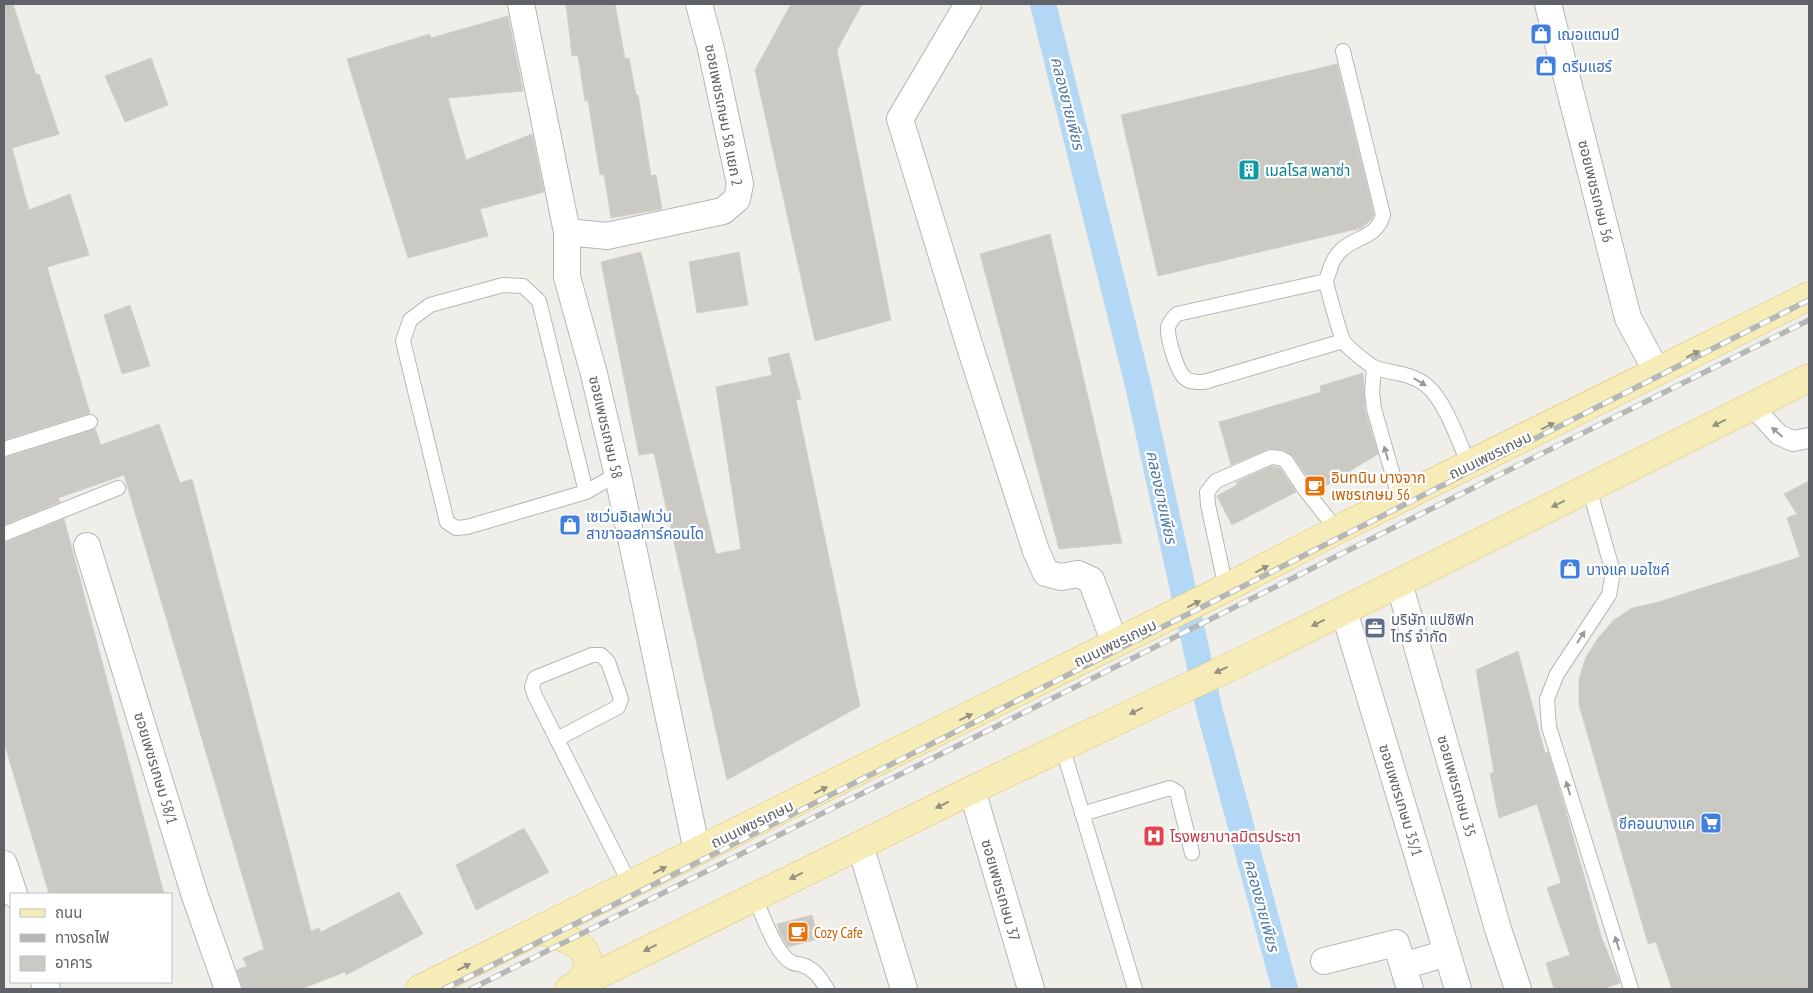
<svg xmlns="http://www.w3.org/2000/svg" width="1813" height="993" viewBox="0 0 1813 993" font-family="'PT Sans Narrow','Noto Sans Thai',sans-serif">
<style>
.lines{fill:none;stroke-linecap:round;stroke-linejoin:round}
.canal{stroke:#b3d8f5;stroke-width:26}
.building{fill:#cbc9c4;stroke:#d4d0c7}
.service-casing{stroke:#b5b7bb;stroke-width:16}
.pedestrian-casing{stroke:#b5b7bb;stroke-width:22}
.minor-casing{stroke:#b5b7bb;stroke-width:28}
.primary-casing{stroke:#e1c270;stroke-width:29}
.service{stroke:#fff;stroke-width:14}
.pedestrian{stroke:#fff;stroke-width:20}
.minor{stroke:#fff;stroke-width:26}
.primary{stroke:#f6ecb7;stroke-width:28}
.rail-casing{stroke:#b5b6b6;stroke-width:5.5}
.rail{stroke:#fff;stroke-width:4;stroke-dasharray:11;stroke-linecap:butt}
.oneway{fill:#949282}
.oneway2{fill:#97999c}
.labels{text-anchor:middle;dominant-baseline:central;stroke-width:4.5;stroke-linejoin:round;paint-order:stroke}
.shop-label{font-size:15px;fill:#366cbe;stroke:#fff;text-anchor:start}
.street-label{font-size:15px;fill:#5f6266;stroke:#fff}
.culture-label{font-size:15px;fill:#0d838f;stroke:#fff;text-anchor:start}
.food-label{font-size:15px;fill:#c56008;stroke:#fff;text-anchor:start}
.service-label{font-size:15px;fill:#4e5e75;stroke:#fff;text-anchor:start}
.health-label{font-size:15px;fill:#be3a42;stroke:#fff;text-anchor:start}
.water-label{font-size:16px;font-style:italic;fill:#5079a6;stroke:#fff}
</style>
<rect width="100%" height="100%" fill="#efeee8"/>
<g class="lines">
<path class="canal" d="M1043,4l95,381 72,327 75,277"/>
</g>
<path class="building" d="M4,4h9l23,71 3,-1 20,60 -47,14 17,62 41,-16 19,61 -42,12 43,146 -86,27z
M566,4h49l10,55 4,-1 7,37h2l13,81 5,-1 6,34 -51,9 -7,-44 -4,1 -12,-75 -3,1 -7,-46 -6,1z
M791,4h71l-25,46 54,270 -76,21 -60,-271z
M508,16l15,75 -75,7 18,62 66,-26 12,58 -64,17 8,27 -80,22 -61,-199 83,-25 1,4z
M151,58l17,47 -43,17 -20,-46z
M1337,64l37,150 -3,6 -10,8 -203,48 -37,-161z
M1050,234l72,309 -63,6 -79,-295z
M641,252l75,302 25,-5 -25,-162 56,-12 -4,-17 21,-5 12,46 -5,1 64,306 -133,74 -73,-327 -15,2 -38,-193z
M739,252l9,53 -51,8 -8,-51z
M130,305l20,61 -28,8 -18,-59z
M1363,373l2,37 13,44 -61,37 -24,-35 -9,-6 -16,-1 -37,16 -12,-43 102,-30 -1,-6z
M159,424l21,59 12,-4 119,452 8,-3 2,4 78,-40 24,42 -77,41 -1,-3 -44,17h-58l-6,-19 10,-4 -4,-8 21,-9 -140,-474 -66,23 2,4 -56,23v-67l91,-29 6,16z
M1272,466l8,2 16,24 -64,33 -15,-29 20,-11 -1,-3z
M1809,481v508h-137l-16,-47 -8,2 -69,-239v-26l7,-22 12,-19 16,-18 18,-12 23,-5 145,-46 -13,-39 10,-4 -13,-20z
M64,519l89,334 11,41h-115l-45,-152v-199z
M1518,651l27,102 3,-1 16,53 37,131 19,47 -18,6h-48l-8,-26 24,-8 -23,-67 14,-5 -24,-79 -38,14 -9,-44 4,-2 -18,-102z
M524,828l25,44 -73,38 -20,-45z
M812,915l6,24 -30,8 -8,-14 -3,-9z"/>
<g class="lines">
<g class="service-casing">
<path id="service" d="M1343,51l40,164c-8,30 -42,18 -53,54 -1,4 -3,8 -4,11 0,5 15,58 18,62 4,6 26,24 32,26 18,6 35,5 50,17 19,15 33,57 43,80
M1326,281l-149,33c-4,4 -7,7 -9,13 -1,10 9,45 17,51 6,5 13,4 19,4l139,-41
M1374,368l-2,24 2,17 26,91
M4,449l86,-27
M1589,488l24,84 -4,23 -52,79 -10,25 2,28 82,262
M586,492l-47,-191 -16,-15 -20,-1 -73,20 -20,15 -7,21 44,181 9,6 11,-1 119,-35 21,-12 11,-4
M4,534l114,-46
M1226,588l-18,-83 -1,-13 9,-11 55,-24 9,1 6,3 20,30 31,39
M557,739l61,-32 3,-8 -13,-37 -7,-7h-9l-57,23 -3,9 3,9 95,188
M1062,746l73,243
M1082,814l88,-26 7,4 15,61
M754,896c8,17 21,57 37,66 3,2 8,2 11,3 13,4 18,13 25,24"/>
</g>
<g class="pedestrian-casing">
<path id="pedestrian" d="M1753,407l26,28 14,6 16,-3"/>
</g>
<g class="minor-casing">
<path id="minor" d="M521,4l46,228v45l27,97 24,102 79,375
M968,4l-68,115 69,225 67,207 10,22 15,4 17,-3 13,6 24,63
M1548,4l80,314 29,54
M567,232l40,4 116,-25 14,-12 3,-15 -29,-135 -12,-45
M87,546l108,350 33,93
M1399,583l99,346 20,60
M1344,611l114,378
M972,790l59,199
M860,845l44,144
M4,864l10,30
M1324,961l72,-18 14,46
M1403,966l44,-13
M44,982l3,7"/>
</g>
<g class="primary-casing">
<path id="primary" d="M538,930c29,8 68,17 40,55
M420,989l798,-397 119,-62 472,-234
M569,989l403,-199 291,-139 546,-273"/>
</g>
<use href="#service" class="service"/>
<use href="#pedestrian" class="pedestrian"/>
<use href="#minor" class="minor"/>
<use href="#primary" class="primary"/>
<g class="rail-casing">
<path id="rail" d="M444,989l179,-89 1186,-600
M471,989l1338,-669"/>
</g>
<use href="#rail" class="rail"/>
</g>
<defs><path id="oneway-solid" d="M-6-.8H1V-3.2L6.5 0L1 3.2V.8H-6Z" transform="scale(1.25)"/></defs>
<g class="oneway">
<use href="#oneway-solid" transform="translate(1693 354) rotate(-26)"/>
<use href="#oneway-solid" transform="translate(1719 423) rotate(154)"/>
<use href="#oneway-solid" transform="translate(1548 426) rotate(-26)"/>
<use href="#oneway-solid" transform="translate(1558 504) rotate(154)"/>
<use href="#oneway-solid" transform="translate(1262 569) rotate(-27)"/>
<use href="#oneway-solid" transform="translate(1194 604) rotate(-26)"/>
<use href="#oneway-solid" transform="translate(1318 623) rotate(154)"/>
<use href="#oneway-solid" transform="translate(1221 670) rotate(155)"/>
<use href="#oneway-solid" transform="translate(1136 711) rotate(154)"/>
<use href="#oneway-solid" transform="translate(966 717) rotate(-26)"/>
<use href="#oneway-solid" transform="translate(821 790) rotate(-26)"/>
<use href="#oneway-solid" transform="translate(942 805) rotate(154)"/>
<use href="#oneway-solid" transform="translate(660 870) rotate(-27)"/>
<use href="#oneway-solid" transform="translate(796 876) rotate(154)"/>
<use href="#oneway-solid" transform="translate(650 948) rotate(153)"/>
<use href="#oneway-solid" transform="translate(464 967) rotate(-27)"/>
</g>
<g class="oneway2">
<use href="#oneway-solid" transform="translate(1420 382) rotate(31)"/>
<use href="#oneway-solid" transform="translate(1777 432) rotate(-139)"/>
<use href="#oneway-solid" transform="translate(1386 453) rotate(-106)"/>
<use href="#oneway-solid" transform="translate(1581 637) rotate(-57)"/>
<use href="#oneway-solid" transform="translate(1568 788) rotate(-107)"/>
<use href="#oneway-solid" transform="translate(1617 943) rotate(-107)"/>
</g>
<defs>
<g id="shop-square" transform="scale(1.125)"><rect x="-9" y="-9" width="18" height="18" rx="4" fill="#3f7fe0" stroke="#fff"/><path d="M-5-2.5h2.3a2.7 3.5 0 0 1 5.4 0H5L5.5 6h-11ZM-1.5-2.5h3a1.5 2.3 0 0 0-3 0Z" fill="#fff"/></g>
<g id="building-square" transform="scale(1.125)"><rect x="-9" y="-9" width="18" height="18" rx="4" fill="#0f9aa8" stroke="#fff"/><path d="M-4-6H4V6H1V3H-1V6H-4ZM-2.5-4.3h1.7v1.8h-1.7ZM.8-4.3h1.7v1.8H.8ZM-2.5-1h1.7V.8h-1.7ZM.8-1h1.7V.8H.8Z" fill="#fff"/></g>
<g id="cafe-square" transform="scale(1.125)"><rect x="-9" y="-9" width="18" height="18" rx="4" fill="#e8710a" stroke="#fff"/><path d="M-5.5-4.5H6V0H3Q3 3.5 0 3.5H-2.5Q-5.5 3.5-5.5 0ZM3-3.2v2h1.7v-2ZM-6 4.5H4V6H-6Z" fill="#fff"/></g>
<g id="office-square" transform="scale(1.125)"><rect x="-9" y="-9" width="18" height="18" rx="4" fill="#5c6f8a" stroke="#fff"/><path d="M-6-3h4V-5.5h4V-3h4V5H-6ZM-1-4.5V-3h2v-1.5ZM-6 0V1H6V0Z" fill="#fff"/></g>
<g id="supermarket-square" transform="scale(1.125)"><rect x="-9" y="-9" width="18" height="18" rx="4" fill="#3f7fe0" stroke="#fff"/><path d="M-6-5.5h2.5l.6 2H6L4.5 2H-2.5L-4.4-4H-6ZM-1.5 3.2a1.3 1.3 0 1 0 .1 0ZM3 3.2a1.3 1.3 0 1 0 .1 0Z" fill="#fff"/></g>
<g id="hospital-square" transform="scale(1.125)"><rect x="-9" y="-9" width="18" height="18" rx="4" fill="#e0444e" stroke="#fff"/><path d="M-5-5h3v3.5h4V-5h3V5h-3V1.5h-4V5h-3Z" fill="#fff"/></g>
</defs>
<g fill-rule="evenodd">
<use href="#shop-square" x="1541" y="34"/>
<use href="#shop-square" x="1546" y="66"/>
<use href="#building-square" x="1249" y="170"/>
<use href="#cafe-square" x="1315" y="486"/>
<use href="#shop-square" x="570" y="525"/>
<use href="#shop-square" x="1570" y="569"/>
<use href="#office-square" x="1375" y="628"/>
<use href="#supermarket-square" x="1711" y="823"/>
<use href="#hospital-square" x="1154" y="836"/>
<use href="#cafe-square" x="798" y="932"/>
</g>
<g class="labels">
<g class="shop-label">
<text x="1557" y="34">เฌอแตมป์</text>
<text x="1562" y="66">ดรีมแฮร์</text>
<text x="586" y="516">เซเว่นอิเลฟเว่น<tspan x="586" dy="17">สาขาออสการ์คอนโด</tspan></text>
<text x="1586" y="569">บางแค มอไซค์</text>
<text x="1695" y="823" text-anchor="end">ซีคอนบางแค</text>
</g>
<g class="street-label">
<text transform="translate(724 115) rotate(79)">ซอยเพชรเกษม 58 แยก 2</text>
<text transform="translate(1596 191) rotate(76)">ซอยเพชรเกษม 56</text>
<text transform="translate(606 427) rotate(77)">ซอยเพชรเกษม 58</text>
<text transform="translate(1490 455) rotate(-26)">ถนนเพชรเกษม</text>
<text transform="translate(1115 643) rotate(-26)">ถนนเพชรเกษม</text>
<text transform="translate(156 768) rotate(73)">ซอยเพชรเกษม 58/1</text>
<text transform="translate(1457 786) rotate(74)">ซอยเพชรเกษม 35</text>
<text transform="translate(1401 800) rotate(73)">ซอยเพชรเกษม 35/1</text>
<text transform="translate(752 824) rotate(-26)">ถนนเพชรเกษม</text>
<text transform="translate(1001 890) rotate(74)">ซอยเพชรเกษม 37</text>
</g>
<g class="culture-label">
<text x="1265" y="170">เมลโรส พลาซ่า</text>
</g>
<g class="food-label">
<text x="1331" y="477">อินทนิน บางจาก<tspan x="1331" dy="17">เพชรเกษม 56</tspan></text>
<text x="814" y="932">Cozy Cafe</text>
</g>
<g class="service-label">
<text x="1391" y="619">บริษัท แปซิฟิก<tspan x="1391" dy="17">ไทร์ จำกัด</tspan></text>
</g>
<g class="health-label">
<text x="1170" y="836">โรงพยาบาลมิตรประชา</text>
</g>
<g class="water-label">
<text transform="translate(1068 103) rotate(76)">คลองยายเพียร</text>
<text transform="translate(1162 497) rotate(78)">คลองยายเพียร</text>
<text transform="translate(1262 905) rotate(75)">คลองยายเพียร</text>
</g>
</g>
<rect width="1813" height="993" fill="none" stroke="#5f6266" stroke-width="10"/>
<rect x="10" y="893" width="162" height="90" fill="#ffffff" stroke="#bfc0c2"/>
<rect x="20" y="909" width="25" height="8" fill="#f6ecb7" stroke="#bfc0c2"/>
<text x="55" y="918" font-size="15" fill="#5f6266">ถนน</text>
<rect x="20" y="934" width="25" height="8" fill="#b5b6b6" stroke="#bfc0c2"/>
<text x="55" y="943" font-size="15" fill="#5f6266">ทางรถไฟ</text>
<rect x="20" y="956" width="25" height="15" fill="#cbc9c4" stroke="#bfc0c2"/>
<text x="55" y="968" font-size="15" fill="#5f6266">อาคาร</text>
</svg>
